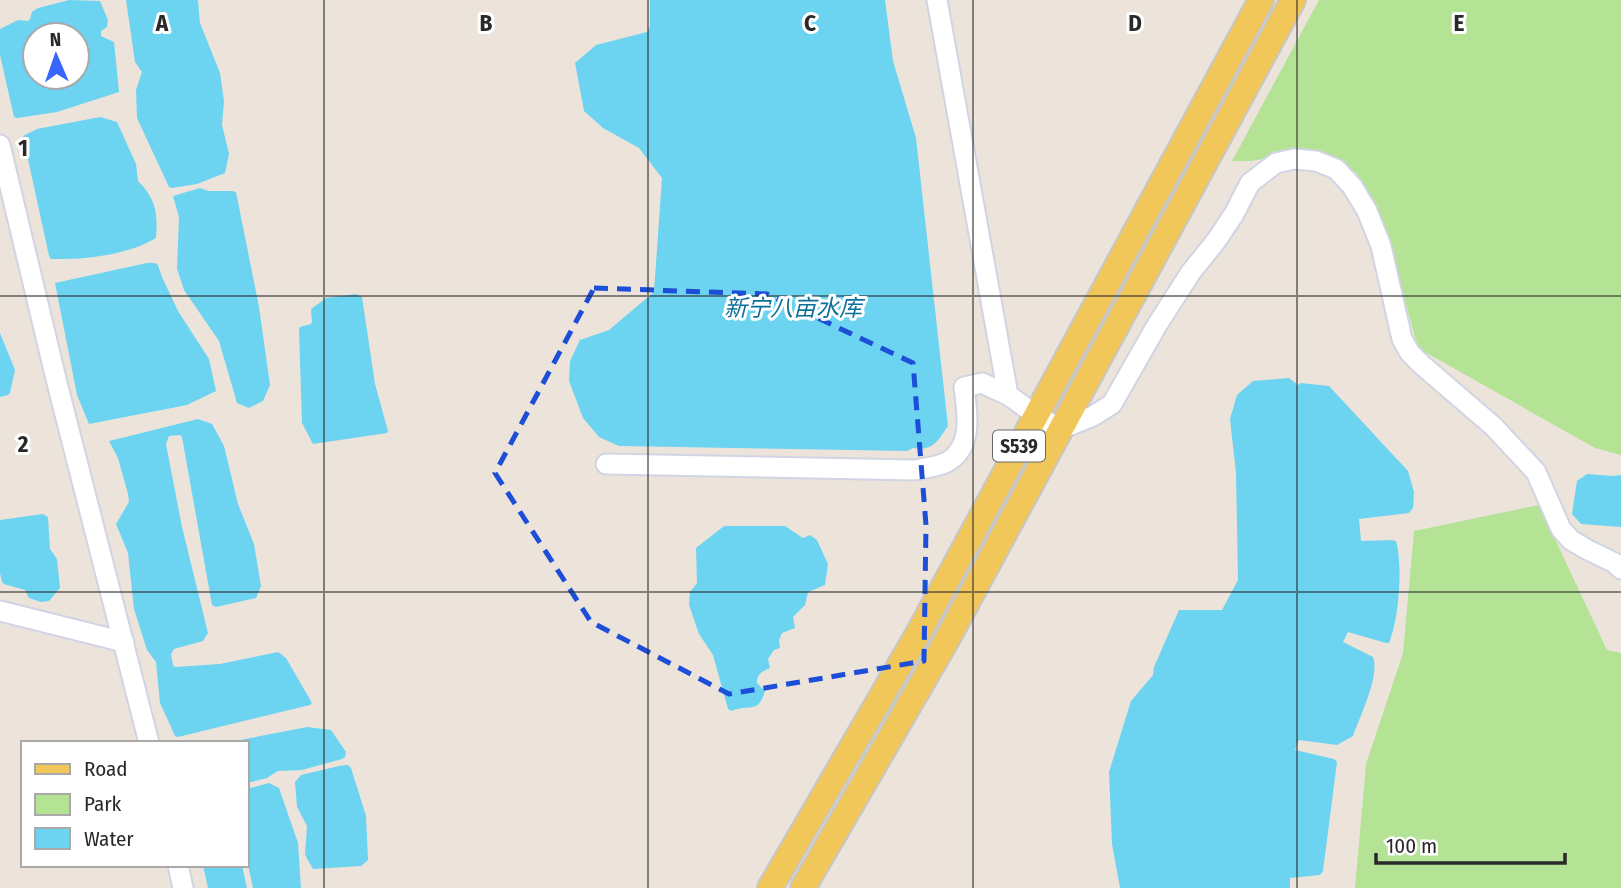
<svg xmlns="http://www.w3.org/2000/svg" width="1621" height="888" viewBox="0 0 1621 888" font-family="'Fira Sans Condensed','Noto Sans SC',sans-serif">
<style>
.green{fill:#b4e396}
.water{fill:#6cd3f0;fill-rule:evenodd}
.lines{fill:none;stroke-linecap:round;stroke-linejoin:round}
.minor-casing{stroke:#d0d4e3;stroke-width:23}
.major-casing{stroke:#c7c7c7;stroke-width:28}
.minor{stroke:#fff;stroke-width:19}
.major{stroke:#f2c75a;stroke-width:24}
.marked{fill:none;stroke:#1d4ed8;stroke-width:5;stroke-dasharray:14 9;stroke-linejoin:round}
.grid{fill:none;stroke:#292929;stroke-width:2;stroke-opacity:0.55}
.labels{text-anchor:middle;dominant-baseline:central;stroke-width:6;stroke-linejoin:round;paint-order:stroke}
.shield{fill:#fff;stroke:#696969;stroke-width:2}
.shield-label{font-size:19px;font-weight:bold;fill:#292929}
.water-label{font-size:23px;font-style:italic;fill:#0c709b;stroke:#fff}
.grid-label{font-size:23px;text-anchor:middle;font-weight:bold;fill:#292929;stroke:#fff;stroke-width:6;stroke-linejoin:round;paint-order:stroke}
</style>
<rect width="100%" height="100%" fill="#ece4db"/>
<path class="green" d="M1319,0h302v455l-26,-7 -177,-100 -19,-69 -42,-106 -49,-24 -56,12h-20z
M1539,505l68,145 14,3v235h-266l11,-124 37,-111 11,-122z"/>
<path class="water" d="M69,0l31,1 8,19 -1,7 -6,4v5l13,6 5,50 -62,20 -40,6 -3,-1 -14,-62v-26l18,-9 10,1 2,-2 2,-7 6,-4zM35,35h42v42h-42z
M126,0h71l1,1 2,22 20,50 4,28 -2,24 7,29 -4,19 -28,11 -25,4 -3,-1 -32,-69 -1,-28 6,-18 -7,-10z
M650,0h235l8,61 23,77 32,288c-11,16 -15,25 -35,22l-6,3 -288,-5 -20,-9 -16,-19 -14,-37 1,-20 10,-21 29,-10 45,-38 8,-114 -23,-30 -36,-20 -19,-17 -9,-48 21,-18 51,-13 3,-5z
M100,117l17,5 19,42 2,17c18,18 20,32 18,57 -28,17 -72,22 -105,21l-2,-3 -26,-120 14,-7z
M200,188l8,3h24l4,1 23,115 11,78 -7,16 -14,7 -12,-5 -18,-62 -35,-51 -7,-21 2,-52 -6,-21z
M147,263h8l3,2 4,12 16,34 31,48 7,32 -29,14 -98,19 -12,-29 -22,-112z
M356,294l6,3 13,87 13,47 -1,2 -74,11 -11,-21 -3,-93 1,-3 11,-3 1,-2 -1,-13 15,-11z
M0,333l15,37 -5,23 -2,2 -8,2z
M1289,378l9,7 3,-2 28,3 79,85 6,21 -1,16 -4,5 -50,6 2,22 31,-1 4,1c7,25 3,78 -7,102h-3l-38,-11 -5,10 30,15c7,19 -13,59 -20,79l-16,9 -38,-5 -4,10 39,9 3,3 -14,109 -3,4 -30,3v10h-170l-8,-44 -3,-72 22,-71 22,-26 1,-8 25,-57h43l16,-30 -2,-107 -6,-54 7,-24 16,-14z
M198,419l14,5 12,22 14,58 16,40 7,42 -5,12 -40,9 -4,-2 -30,-168 -2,-2 -11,1 -3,8 16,83 26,106 -5,8 -29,8 -3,5 2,11 2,2 45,-3 58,-12 8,6 26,45 -2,2 -132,32 -3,-1 -15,-33 -4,-41 -9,-12 -13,-41 -6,-56 -12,-29 13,-22 -1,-8 -10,-36 -9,-17z
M1587,474l26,2 8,-1v52l-40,-3 -9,-10 5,-33z
M43,514l5,3 2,32 7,10 3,29 -11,13 -8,1 -12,-4 -4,-8 -21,-6 -2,-2 -2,-9v-53z
M724,526h61l18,12 7,-3 7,5 11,24 -3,21 -17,7 -3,13 -12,12 2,11 -13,5 -3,7 1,8 -6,2 -6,9 2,9c-8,4 -13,5 -13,15l8,8c-7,24 -16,12 -33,20l-4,-2 -15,-54 -14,-21 -10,-29 1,-13 7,-9 -1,-35z
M307,727l24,3 15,22 -1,5 -3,2 -40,11 -24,1 -11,7 -20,5v-40h-22z
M339,766l9,-1 3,3 15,48 2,44 -7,6 -48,3 -8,-14 2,-29 -10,-19 -2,-25 6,-7z
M269,783l10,5 19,55 3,45h-48l-6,-28v-71z
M203,865h39l5,23h-39z"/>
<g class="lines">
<g class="minor-casing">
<path id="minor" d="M937,0l71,395 28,20 25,14 32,-13 19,-12 45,-79 34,-53 25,-31 18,-27 16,-31 26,-20 18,-4 22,2 20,8 16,17 15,25 14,35 21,93 8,14 12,12 71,61 43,46 25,57 10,11 17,10 27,13 6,6
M0,145l57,238 92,360
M606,464l308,6c11,-2 23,-3 33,-8 27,-15 20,-50 17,-75l18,-4 26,12
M0,611l124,31
M178,865l5,23"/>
</g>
<g class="major-casing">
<path id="major" d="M770,888l149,-256 342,-632
M803,888l141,-243 349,-645"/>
</g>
<use href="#minor" class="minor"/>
<use href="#major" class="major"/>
</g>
<path class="marked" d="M594,288l173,6 146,69 13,162 -2,136 -195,33 -138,-72 -96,-149z"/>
<path class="grid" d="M324,0v888M648,0v888M973,0v888M1297,0v888M0,296h1621M0,592h1621"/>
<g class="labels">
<rect class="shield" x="993" y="430.5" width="52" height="31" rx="5"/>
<g class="shield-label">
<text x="1019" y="446">S539</text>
</g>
<g class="water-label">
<text x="793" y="308">新宁八亩水库</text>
</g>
</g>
<g class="grid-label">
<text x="162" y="31">A</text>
<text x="486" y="31">B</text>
<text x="810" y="31">C</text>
<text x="1135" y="31">D</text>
<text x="1459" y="31">E</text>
<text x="23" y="156">1</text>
<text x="23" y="452">2</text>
</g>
<rect x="21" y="741" width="228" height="126" fill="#ffffff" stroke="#a9a9a9" stroke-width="2"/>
<rect x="35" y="764" width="35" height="10" fill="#f2c75a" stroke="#a9a9a9" stroke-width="2"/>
<text x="84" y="776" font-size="21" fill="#292929">Road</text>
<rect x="35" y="794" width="35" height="21" fill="#b4e396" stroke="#a9a9a9" stroke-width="2"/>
<text x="84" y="811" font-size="21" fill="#292929">Park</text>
<rect x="35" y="828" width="35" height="21" fill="#6cd3f0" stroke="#a9a9a9" stroke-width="2"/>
<text x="84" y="846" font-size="21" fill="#292929">Water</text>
<g transform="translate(56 56) rotate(358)"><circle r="33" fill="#ffffff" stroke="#a9a9a9" stroke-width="2"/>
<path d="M0-5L12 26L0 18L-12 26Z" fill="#3865fc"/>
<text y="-10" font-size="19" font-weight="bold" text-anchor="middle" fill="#292929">N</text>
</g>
<path d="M1376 853v10h189v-10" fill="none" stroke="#292929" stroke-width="3.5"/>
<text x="1386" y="853" font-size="21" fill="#292929" stroke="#ffffff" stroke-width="5" paint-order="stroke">100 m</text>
</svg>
